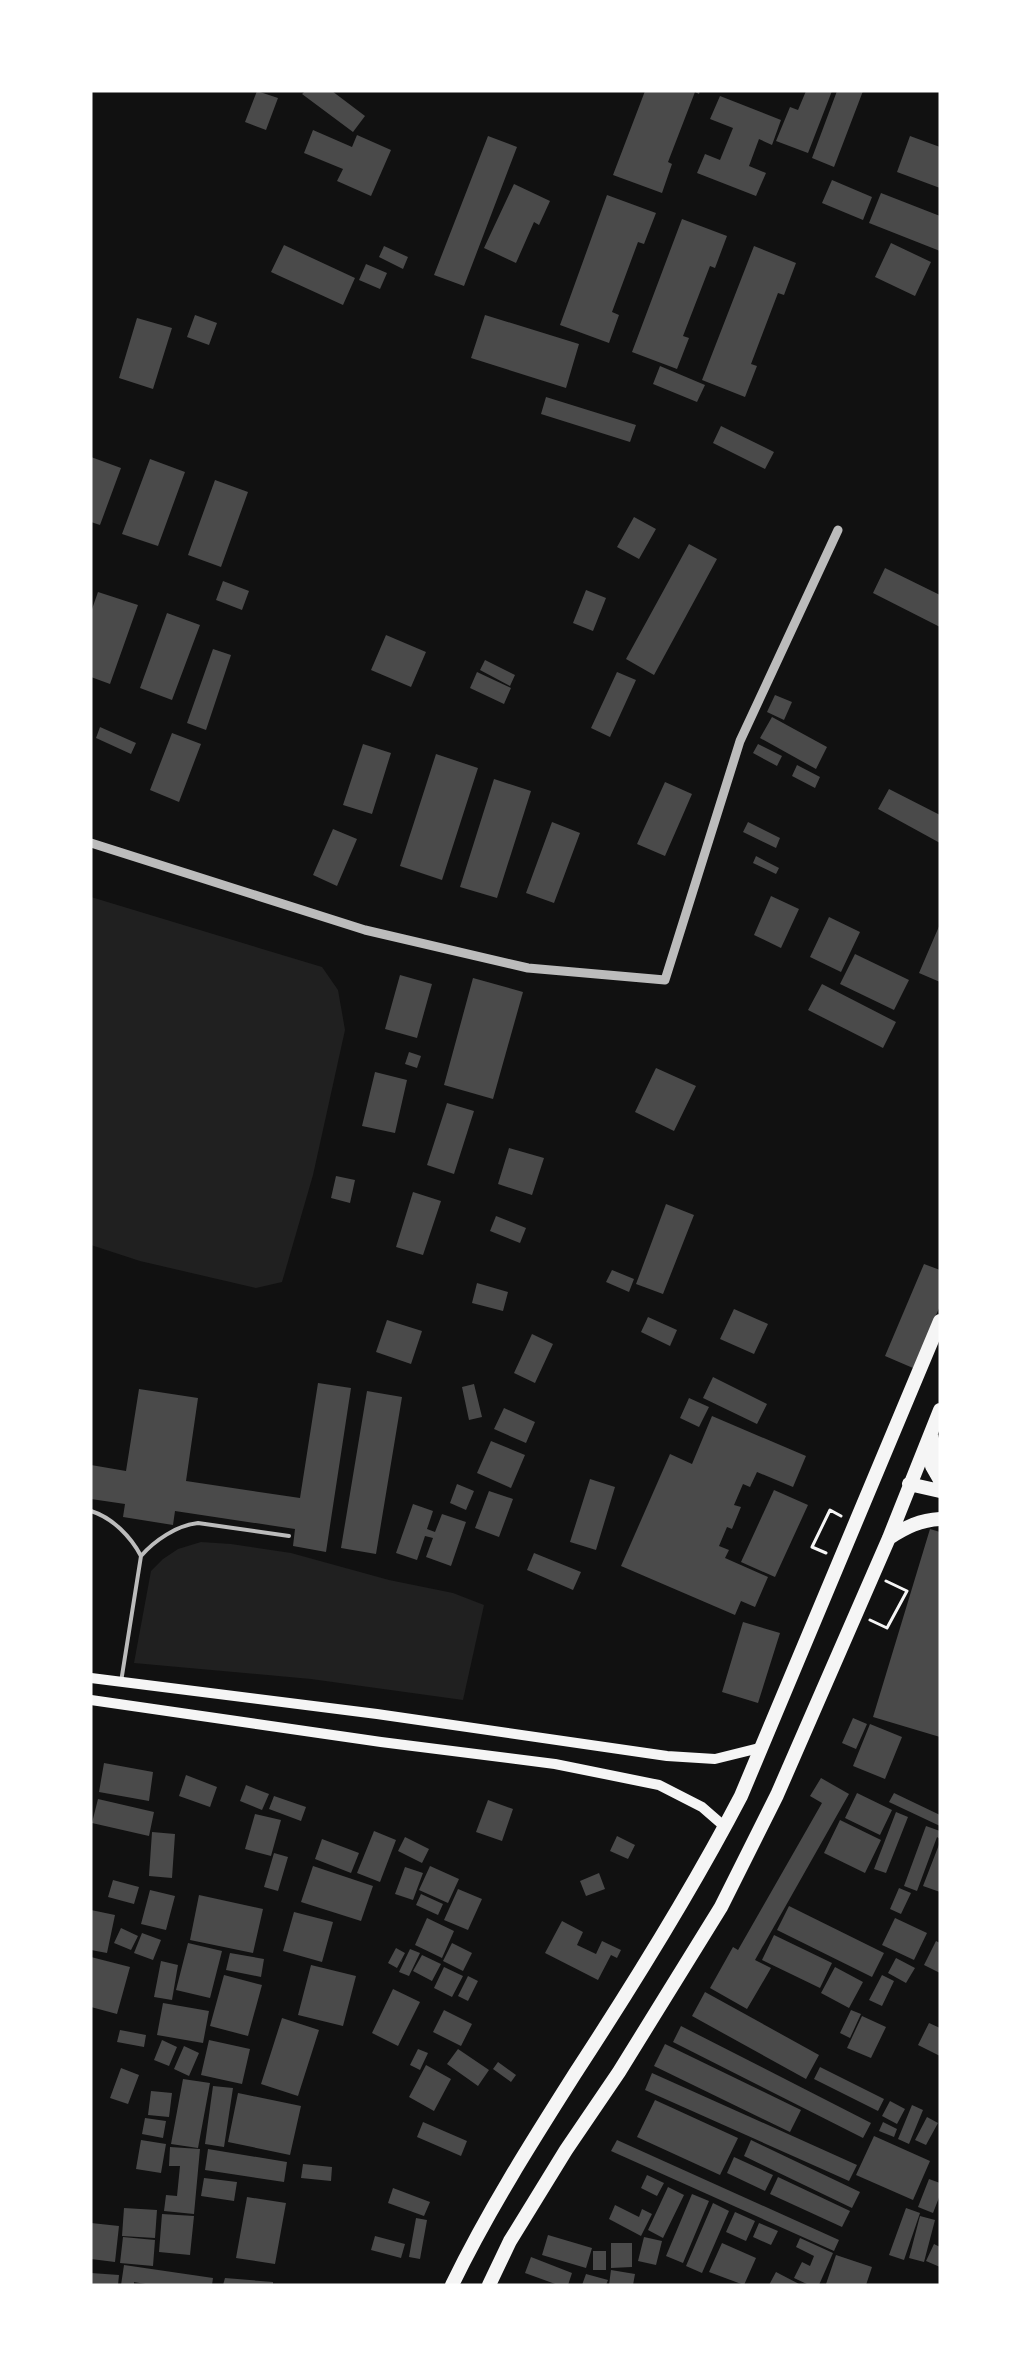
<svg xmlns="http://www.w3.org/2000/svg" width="1031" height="2376" viewBox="0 0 1031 2376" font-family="Montserrat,sans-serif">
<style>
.green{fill:#202020}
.building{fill:#4a4a4a}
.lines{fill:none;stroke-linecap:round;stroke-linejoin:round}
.path{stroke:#f5f5f5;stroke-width:3}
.service{stroke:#bcbcbc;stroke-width:4}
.tertiary{stroke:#bcbcbc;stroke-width:9}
.secondary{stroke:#f5f5f5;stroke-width:10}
.trunk{stroke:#f5f5f5;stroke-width:14}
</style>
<rect width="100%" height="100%" fill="#111"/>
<path class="green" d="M91,897l231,70 16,23 7,40 -32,145 -31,107 -26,6 -116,-27 -49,-16z
M201,1542l30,2 60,9 98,27 64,13 31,12 -21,95 -152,-21 -177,-16 17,-92 12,-12 15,-10z"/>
<path class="building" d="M257,91l21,7 -12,32 -21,-8z
M305,91h27l33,25 -12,16 -51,-38z
M645,91h55l-1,3 -4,-2 -27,70 4,2 -10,29 -49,-18z
M806,91h26l-24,62 -32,-12 14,-34 8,3z
M837,91h26l-29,76 -22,-9z
M720,96l61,24 -9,25 -13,-6 -10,27 17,7 -10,23 -59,-23 8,-19 15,6 13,-32 -23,-9z
M313,130l39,17 5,-12 34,15 -20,46 -34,-15 6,-12 -39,-16z
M488,136l29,11 -53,139 -30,-11z
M910,136l30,11v41l-43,-16z
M832,180l40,17 -9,23 -41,-17z
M514,184l36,17 -11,24 -5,-3 -18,41 -32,-15z
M881,193l59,23v35l-71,-28z
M607,195l49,18 -12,31 -6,-2 -26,70 7,3 -10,28 -49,-18z
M682,219l45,17 -12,32 -5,-2 -27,70 6,2 -12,31 -45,-17z
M891,243l40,19 -16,34 -40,-19z
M284,245l71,33 -12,27 -72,-33z
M384,246l24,11 -5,12 -24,-12z
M754,246l42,17 -12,32 -6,-2 -27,71 6,2 -12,31 -43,-17z
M366,264l21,9 -7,16 -21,-9z
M195,315l22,8 -8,22 -22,-8z
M485,315l94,29 -13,44 -95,-30z
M137,318l35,10 -19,61 -34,-11z
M660,366l45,19 -8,17 -44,-18z
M546,397l90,28 -6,17 -89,-28z
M721,426l53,26 -9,17 -52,-26z
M91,457l30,11 -21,57 -9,-3z
M150,459l35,13 -27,74 -36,-12z
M215,480l33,12 -27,75 -33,-12z
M634,517l22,12 -17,30 -22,-12z
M689,544l28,15 -63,116 -28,-16z
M885,568l55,27v32l-67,-34z
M223,581l26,10 -7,19 -26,-10z
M586,590l20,8 -13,33 -20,-8z
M98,592l40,13 -28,79 -19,-7v-65z
M167,613l33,12 -28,75 -32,-12z
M386,635l40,17 -15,35 -40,-17z
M213,649l18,6 -25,75 -19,-7z
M485,660l30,15 -5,11 -30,-16z
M477,672l34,16 -7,16 -34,-16z
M617,672l19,8 -26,57 -19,-9z
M775,695l17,7 -8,18 -17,-8z
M772,717l55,30 -11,22 -56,-31z
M100,727l36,16 -5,11 -35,-16z
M172,733l29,11 -22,58 -29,-12z
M363,744l28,9 -19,61 -29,-9z
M758,744l24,12 -5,10 -24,-13z
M436,754l42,14 -36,112 -42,-14z
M797,765l23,12 -5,11 -23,-12z
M494,779l37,12 -34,107 -37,-11z
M665,782l27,12 -27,62 -28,-12z
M889,789l51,26v28l-62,-34z
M552,822l28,11 -26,70 -28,-10z
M748,822l32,16 -4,10 -33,-16z
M333,829l24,10 -20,47 -24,-11z
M756,856l23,12 -3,6 -23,-11z
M771,896l28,13 -18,39 -27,-13z
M829,917l31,15 -19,40 -31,-15z
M940,924v58l-21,-9z
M855,954l54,26 -15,30 -54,-26z
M400,975l32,9 -15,54 -32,-9z
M473,978l50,14 -30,107 -49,-14z
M822,984l74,38 -13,26 -75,-38z
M409,1052l12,4 -4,12 -12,-4z
M656,1068l40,18 -22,45 -39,-19z
M375,1072l32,8 -12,53 -33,-7z
M447,1103l27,8 -20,63 -27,-9z
M509,1148l35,10 -12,37 -34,-11z
M336,1176l19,4 -5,23 -19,-5z
M413,1192l28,9 -18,54 -27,-8z
M666,1204l28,11 -31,79 -27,-10z
M496,1216l30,12 -6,15 -30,-12z
M924,1264l16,6v36l-27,62 -28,-12z
M612,1270l22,9 -5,13 -23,-10z
M477,1283l31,9 -5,19 -31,-8z
M734,1309l34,15 -14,30 -34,-15z
M648,1317l29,13 -7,16 -29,-14z
M387,1320l35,11 -11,33 -35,-12z
M532,1334l21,10 -18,39 -21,-10z
M713,1377l54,27 -10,20 -54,-26z
M318,1383l33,5 -25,164 -33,-6 2,-17 -120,-18 -2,14 -50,-8 2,-13 -34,-5v-34l35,6 13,-82 59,9 -12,83 114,17z
M474,1384l8,33 -13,3 -7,-33z
M367,1391l35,6 -26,157 -35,-6z
M689,1398l20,9 -10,20 -19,-9z
M504,1408l31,14 -9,21 -32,-14z
M712,1416l94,40 -13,31 -36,-15 -7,15 -7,-3 -9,21 7,2 -9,22 -5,-2 -8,19 10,4 -4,8 43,19 -13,30 -14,-6 -6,14 -114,-49 49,-112 22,10z
M491,1441l34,14 -14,33 -34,-15z
M590,1479l25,8 -19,63 -26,-8z
M457,1484l17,7 -8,19 -16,-7z
M774,1490l34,15 -33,72 -34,-15z
M489,1491l24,8 -14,38 -24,-9z
M413,1504l20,7 -6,18 8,3 7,-18 24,8 -15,44 -25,-9 7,-19 -8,-2 -8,24 -21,-7z
M930,1529l10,3v205l-67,-20z
M534,1553l47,19 -8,18 -46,-20z
M743,1622l37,11 -22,70 -36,-11z
M853,1718l14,6 -11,25 -14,-6z
M870,1724l32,13 -17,42 -32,-13z
M104,1763l49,9 -4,29 -50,-9z
M186,1775l31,12 -7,20 -31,-11z
M821,1778l28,16 -94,166 16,8 -24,41 -37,-21 23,-41 5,3 84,-147 -12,-7z
M246,1785l23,9 -7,16 -22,-9z
M857,1793l35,17 -12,25 -35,-17z
M894,1793l46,22v11l-51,-24z
M274,1796l32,11 -5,14 -32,-12z
M98,1799l56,13 -5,24 -57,-13z
M488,1800l25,9 -11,32 -26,-9z
M896,1812l12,5 -22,56 -12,-4z
M255,1814l26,6 -10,36 -26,-7z
M840,1820l41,20 -16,33 -41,-20z
M926,1826l14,5v8l-3,-2 -20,54 -13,-5z
M374,1831l22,9 -16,42 -23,-9z
M152,1832l23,2 -3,44 -23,-2z
M617,1836l18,9 -7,14 -18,-8z
M405,1837l24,12 -7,14 -24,-12z
M322,1839l37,14 -8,20 -36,-14z
M940,1842v50l-17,-6z
M274,1853l14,4 -10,34 -14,-4z
M313,1866l60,20 -12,35 -60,-19z
M430,1866l29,13 -11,24 -29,-13z
M405,1867l18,6 -10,27 -18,-6z
M599,1873l6,16 -19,7 -6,-15z
M113,1880l26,7 -5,17 -26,-7z
M899,1888l12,5 -10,21 -11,-5z
M458,1889l24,10 -14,31 -24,-10z
M150,1890l25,6 -9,34 -25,-6z
M421,1894l22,10 -5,11 -22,-10z
M199,1895l64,14 -10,44 -63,-13z
M789,1906l95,47 -12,24 -95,-47z
M91,1910l24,5 -8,38 -16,-3z
M294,1912l39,10 -11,40 -39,-11z
M427,1918l27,13 -12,27 -27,-13z
M895,1918l32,15 -13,27 -32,-15z
M562,1921l21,11 -6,13 19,9 6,-13 19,9 -4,8 -6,-3 -13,25 -53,-27z
M121,1928l17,8 -7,14 -17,-7z
M142,1933l19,7 -8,20 -19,-7z
M774,1935l58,28 -12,25 -58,-28z
M936,1941l4,2v30l-16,-8z
M188,1943l34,8 -12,47 -34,-8z
M452,1943l20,10 -9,18 -20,-10z
M396,1948l9,5 -8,15 -9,-5z
M410,1949l10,4 -11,23 -10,-4z
M230,1953l34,6 -3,18 -35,-7z
M422,1955l19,9 -9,17 -19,-10z
M91,1957l39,10 -13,47 -26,-7z
M896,1958l19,10 -9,15 -18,-10z
M161,1961l17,4 -6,35 -18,-3z
M311,1965l45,11 -13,50 -45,-11z
M444,1967l19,9 -11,21 -18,-9z
M835,1967l28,15 -14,26 -28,-15z
M224,1975l38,10 -14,51 -38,-10z
M882,1975l12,6 -12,25 -13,-6z
M468,1976l10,5 -10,20 -10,-5z
M393,1989l27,13 -22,44 -26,-13z
M705,1992l114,63 -13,24 -114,-63z
M163,2003l46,8 -6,32 -46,-8z
M444,2010l28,14 -11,22 -28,-14z
M851,2010l10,4 -11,24 -10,-5z
M862,2016l24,11 -15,31 -24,-10z
M282,2018l37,12 -21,66 -37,-12z
M929,2023l11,5v28l-22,-11z
M681,2026l190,97 -8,15 -190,-96z
M120,2030l26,5 -2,12 -27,-5z
M162,2040l15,7 -8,19 -15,-6z
M209,2040l41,9 -8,35 -41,-9z
M665,2044l136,66 -11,22 -136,-66z
M184,2046l15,7 -10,23 -15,-7z
M418,2049l10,4 -8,17 -10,-5z
M458,2049l31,21 -11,16 -31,-22z
M498,2062l18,13 -5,7 -18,-13z
M426,2065l25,14 -17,32 -25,-14z
M820,2067l64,32 -6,12 -64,-32z
M121,2068l18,7 -11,29 -18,-6z
M652,2073l205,92 -8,16 -204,-91z
M183,2079l27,4 -12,65 -27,-4z
M213,2086l20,2 -9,59 -19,-3z
M151,2091l21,2 -3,24 -21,-2z
M238,2093l63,13 -11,49 -62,-13z
M655,2100l83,38 -18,37 -83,-38z
M890,2101l15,8 -8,15 -15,-8z
M912,2105l11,5 -14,34 -11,-5z
M927,2117l11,6 -12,22 -11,-5z
M145,2118l21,3 -3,17 -21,-4z
M423,2122l44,19 -6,15 -44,-19z
M883,2122l14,7 -3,8 -15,-6z
M874,2136l56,25 -17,39 -57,-25z
M141,2140l25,4 -5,29 -25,-4z
M617,2140l222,100 -5,11 -223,-100z
M751,2140l109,52 -8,16 -108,-52z
M170,2147l30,2 -6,65 -30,-3 2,-16 11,1 3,-30h-11z
M208,2149l79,13 -3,20 -79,-12z
M734,2157l39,18 -8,16 -38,-18z
M303,2164l29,3 -1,14 -30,-3z
M647,2175l17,8 -7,13 -16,-8z
M778,2177l72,34 -8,16 -72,-33z
M204,2178l33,4 -3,19 -33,-5z
M929,2179l11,4v12l-7,18 -15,-6z
M668,2187l16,8 -21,43 -15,-8z
M393,2188l37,14 -6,14 -36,-13z
M692,2194l17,7 -26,62 -17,-7z
M247,2197l39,6 -11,61 -39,-6z
M713,2203l16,8 -27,62 -16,-7z
M615,2205l24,12 3,-8 10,5 -11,22 -32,-17z
M124,2208l33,2 -2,28 -33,-2z
M906,2208l14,5 -16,47 -15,-5z
M735,2212l20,9 -9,20 -20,-9z
M162,2214l32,2 -4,39 -31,-3z
M920,2216l15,4 -11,42 -15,-4z
M416,2218l11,2 -7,39 -11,-2z
M91,2223l28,3 -4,36 -24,-3z
M759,2223l19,8 -7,14 -18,-8z
M548,2235l44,13 -6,20 -44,-13z
M375,2236l30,8 -4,14 -30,-8z
M123,2237l32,3 -2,26 -33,-3z
M644,2237l18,4 -6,24 -18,-4z
M800,2238l33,15 -14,32h-10l-15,-7 8,-16 8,4 4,-10 -18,-9z
M611,2243h21v24l-21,1z
M722,2243l34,15 -12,27 -35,-13z
M934,2244l6,3v20l-14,-6z
M593,2251h13v19h-13z
M836,2255l36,12 -6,18 -40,-1z
M531,2257l41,16 -4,12h-10l-33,-12z
M124,2265l89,13 -1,7h-61l-17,-3v3h-13z
M611,2270l24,4 -2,11h-24z
M776,2272l25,13h-32z
M91,2273l28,2 -1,10h-27z
M586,2274l22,6 -2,5h-24z
M225,2278l48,4v3h-50z"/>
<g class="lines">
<path class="path" d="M826,1553l-14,-6 18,-37 11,6
M870,1620l17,8 20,-37 -21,-10"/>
<path class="service" d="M91,1511c22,7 40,26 50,45l-20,126
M141,1556c13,-15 36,-31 57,-33l91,13"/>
<path class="tertiary" d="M91,843l274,87 163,38 137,12 75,-239 98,-211"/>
<path class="secondary" d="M91,1678l286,36 290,42 48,3 48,-12
M91,1700l290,42 174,22 104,21 43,22 23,20"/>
<path class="trunk" d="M932,1438v28l8,14
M909,1484l31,7
M889,1538c17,-11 31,-18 51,-19
M452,2285c37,-76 81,-145 126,-216 58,-89 114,-179 163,-273l199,-475
M489,2285l21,-44 56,-91 53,-78 102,-165 56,-112 112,-257 51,-128"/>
</g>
<rect width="1031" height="2376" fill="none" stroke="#ffffff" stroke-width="185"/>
</svg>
